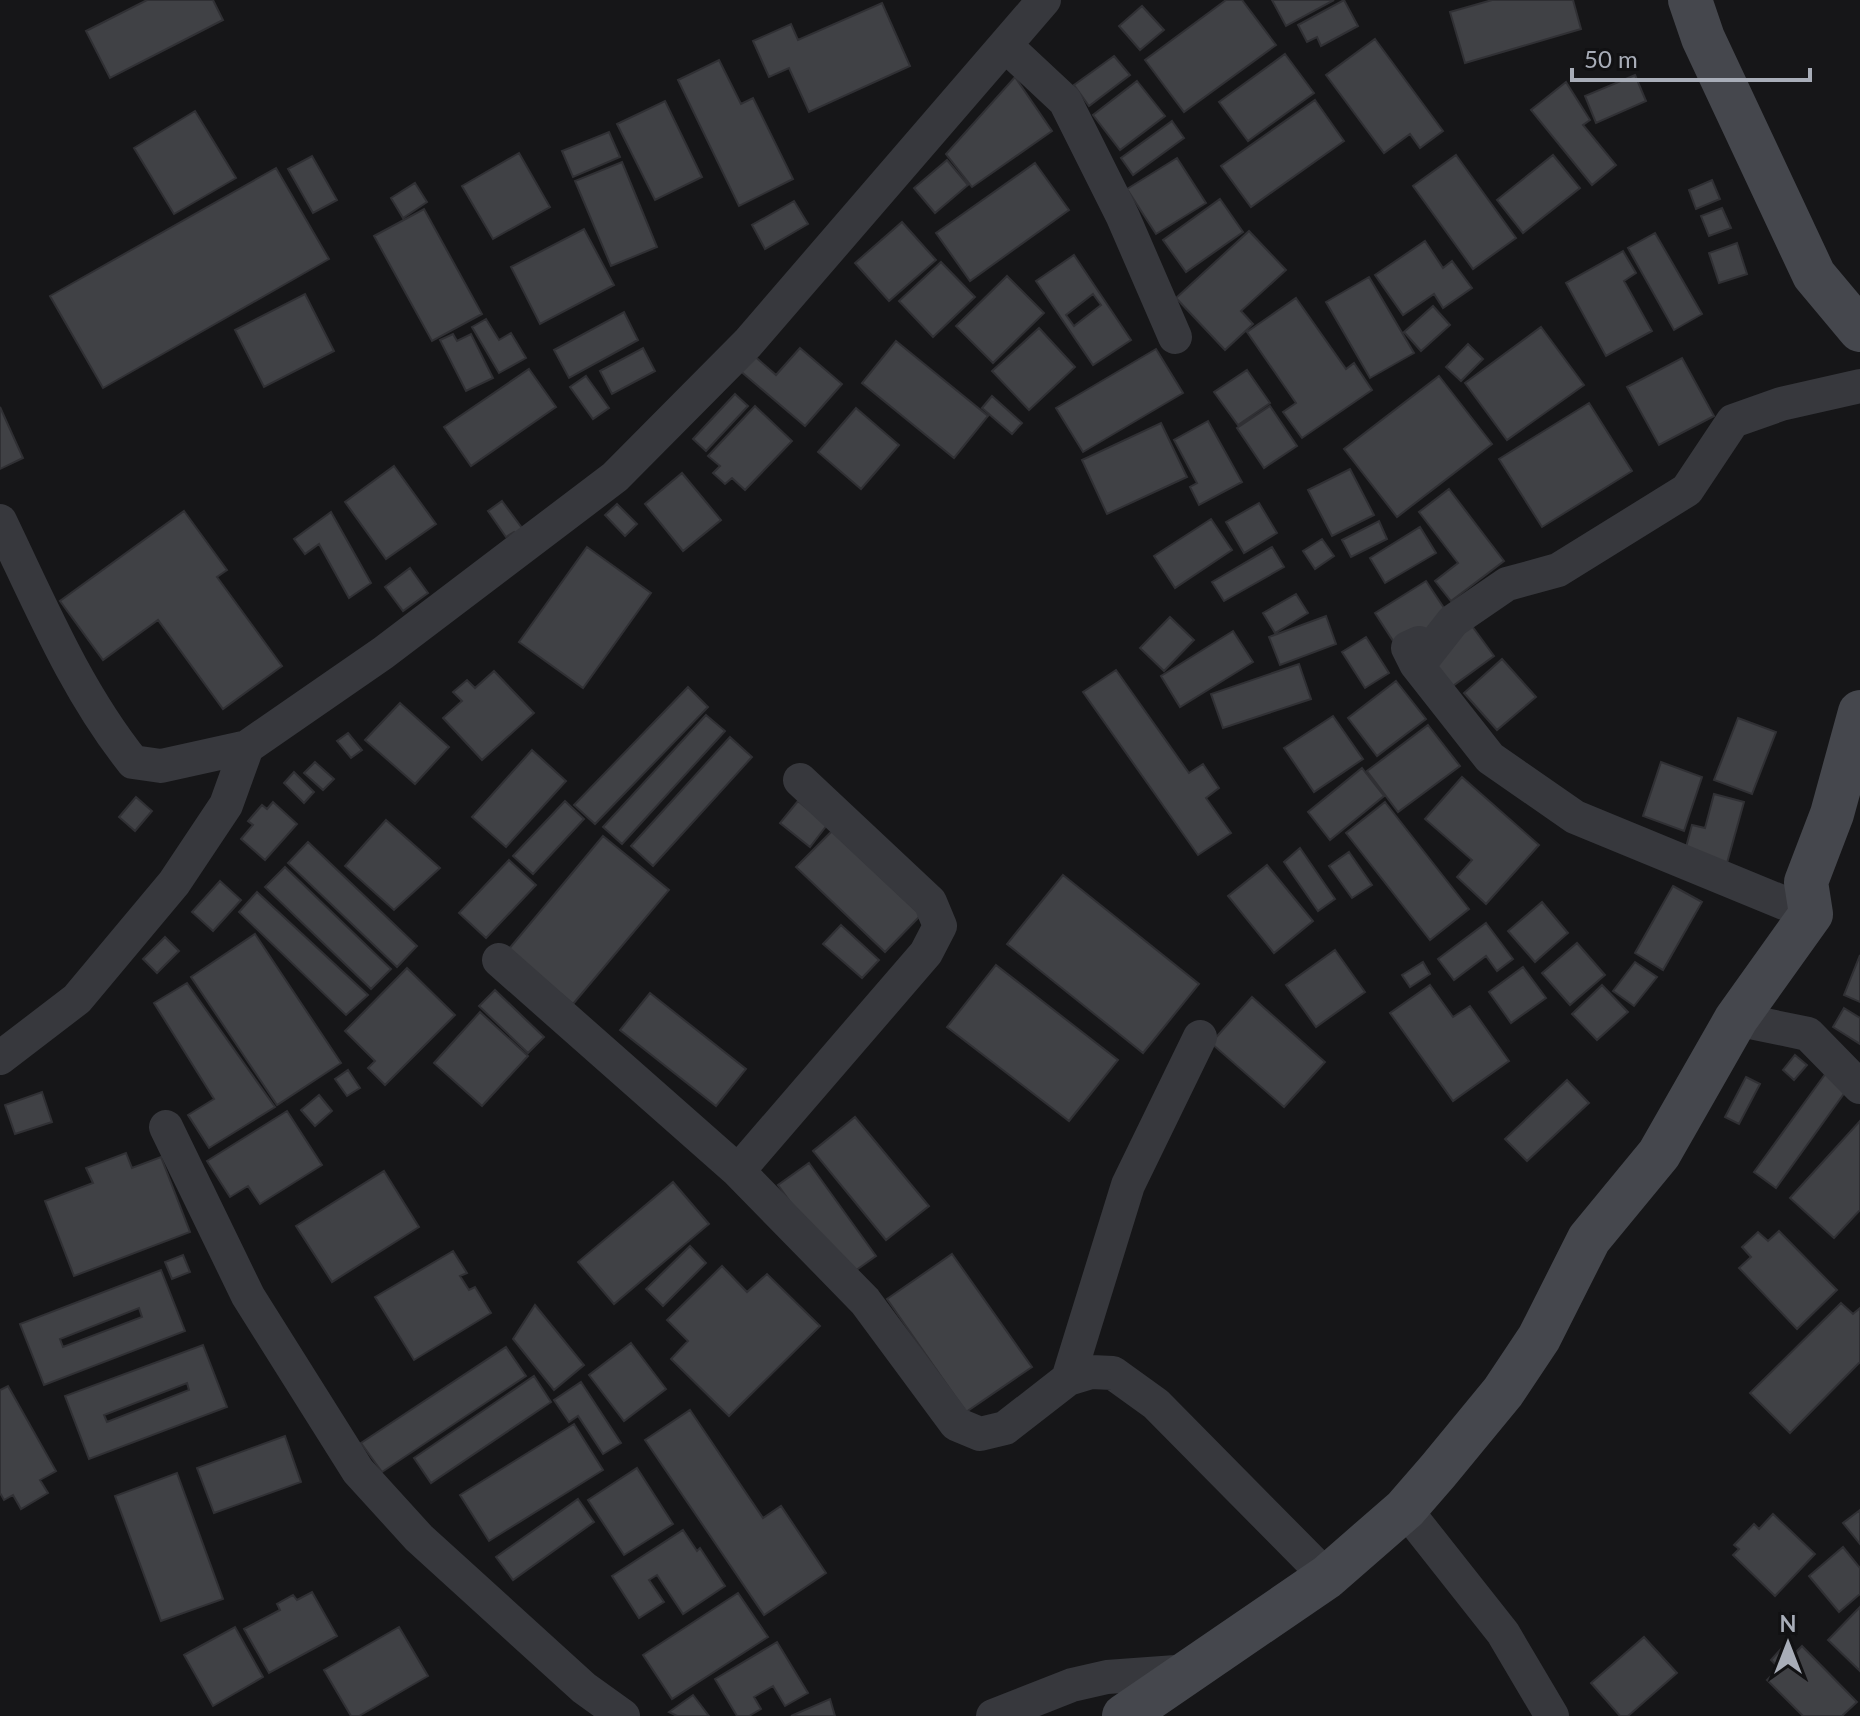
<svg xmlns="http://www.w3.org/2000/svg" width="1860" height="1716" viewBox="0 0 1860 1716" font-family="Lato,sans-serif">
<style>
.building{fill:#404145;stroke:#303034;stroke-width:2;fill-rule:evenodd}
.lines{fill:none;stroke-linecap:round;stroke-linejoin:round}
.street{stroke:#37383d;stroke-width:34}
.secondary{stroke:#45474d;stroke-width:44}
</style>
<rect width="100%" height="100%" fill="#161618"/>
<path class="building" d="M147,0h66l10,20 -113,58 -24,-47z
M1226,0h16l34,45 -92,67 -39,-52z
M1272,0h62l-48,26z
M1344,0l14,26 -37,20 -4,-9 -10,5 -9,-17z
M1492,0h81l8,29 -116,34 -15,-51z
M882,3l28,63 -101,46 -20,-44 -20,9 -16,-36 38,-17 7,16z
M1142,6l22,24 -24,20 -21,-24z
M1375,39l68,92 -23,17 -10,-14 -26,19 -58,-78z
M1285,54l29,39 -66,48 -29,-39z
M1114,56l16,19 -41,31 -15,-21z
M719,60l22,44 12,-6 40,81 -54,27 -61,-126z
M1635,75l11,26 -50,22 -11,-27z
M1015,77l37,54 -80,56 -26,-33z
M1137,81l28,35 -45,34 -27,-35z
M1566,82l24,38 -7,5 33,40 -24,20 -61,-75z
M1315,100l29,41 -93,66 -30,-41z
M665,101l37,76 -47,23 -38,-76z
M195,111l41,67 -62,36 -40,-66z
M1172,121l12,17 -51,37 -12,-17z
M609,132l11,25 -47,20 -11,-26z
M519,153l31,54 -57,32 -31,-53z
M1456,155l60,83 -43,31 -60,-83z
M1553,155l27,33 -57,45 -26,-33z
M312,156l25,44 -24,13 -25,-44z
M1177,158l29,45 -50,31 -29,-45z
M947,160l21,25 -33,28 -21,-25z
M622,162l35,85 -46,19 -36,-85z
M1035,163l34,47 -99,71 -34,-48z
M276,168l53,91 -226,129 -53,-92z
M1712,180l8,19 -24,10 -7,-19z
M415,183l12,19 -24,16 -12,-20z
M1220,199l23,33 -57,40 -23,-32z
M794,201l14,23 -43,25 -13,-24z
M1722,208l9,20 -22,8 -8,-20z
M424,209l58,105 -50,27 -58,-105z
M902,222l34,38 -47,41 -34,-38z
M584,229l30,56 -74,39 -29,-57z
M1249,231l37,39 -45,41 12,13 -28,26 -49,-52z
M1655,233l47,81 -28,16 -46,-82z
M1425,241l18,27 9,-7 20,27 -29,20 -9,-14 -31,21 -28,-40z
M1737,243l10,31 -28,9 -10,-30z
M1623,251l13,22 -12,8 28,50 -46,25 -40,-73z
M1074,255l57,85 -38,25 -57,-84zM1093,294l8,11 -27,21 -8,-11z
M941,262l34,35 -42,40 -34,-36z
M1007,276l37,37 -51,50 -37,-37z
M1369,277l45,76 -44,25 -44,-76z
M305,294l29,57 -70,36 -29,-57z
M1296,298l50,71 8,-6 18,27 -70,48 -19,-26 13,-9 -49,-71z
M1433,306l17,19 -29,26 -17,-19z
M624,312l14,28 -69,38 -15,-28z
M486,319l13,21 12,-7 15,25 -27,15 -27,-46z
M1541,327l43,58 -77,55 -42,-57z
M1039,328l36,39 -46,43 -37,-39z
M453,334l4,7 14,-7 22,44 -27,13 -26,-51z
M896,341l92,75 -34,42 -92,-75z
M1468,344l15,15 -22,22 -15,-14z
M643,348l12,23 -43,23 -12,-23z
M800,348l42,36 -37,42 -67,-57 14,-15 24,21z
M1156,349l27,44 -100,59 -27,-44z
M1682,358l32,58 -55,29 -32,-58z
M529,369l27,38 -85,59 -27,-39z
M1247,370l23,33 -32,22 -24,-33z
M586,376l23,32 -16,11 -23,-32z
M1439,376l53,68 -95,73 -53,-68z
M735,394l13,12 -42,45 -13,-12z
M992,396l30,27 -10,11 -30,-26z
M1589,403l43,68 -90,56 -43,-68z
M755,406l37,35 -47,49 -13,-12 -7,6 -12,-11 7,-7 -12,-10z
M1270,406l27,40 -33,22 -27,-40z
M0,407l23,51 -23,11z
M856,408l43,37 -38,44 -43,-37z
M1208,421l34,61 -43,23 -9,-18 7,-4 -23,-43z
M1161,423l26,54 -80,37 -25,-54z
M394,466l42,58 -50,35 -41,-57z
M1350,469l24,46 -42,21 -24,-46z
M682,473l39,47 -38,31 -38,-47z
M1449,489l55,72 -53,40 -16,-20 23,-18 -39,-51z
M502,501l23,31 -7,5 -4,-5 -8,5 -18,-26z
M1259,503l18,30 -33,20 -18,-31z
M617,504l20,20 -12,12 -20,-21z
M184,511l43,59 -10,7 65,89 -59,43 -65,-89 -55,40 -43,-59z
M331,512l40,71 -22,15 -30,-54 -14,10 -11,-15z
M1211,519l21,31 -57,38 -21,-32z
M1379,521l8,18 -36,18 -9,-17z
M1420,527l16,26 -51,30 -15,-25z
M1322,539l12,17 -19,13 -12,-18z
M587,547l64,46 -68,95 -64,-46z
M1272,547l12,20 -60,34 -12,-19z
M410,568l18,25 -25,18 -18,-24z
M1426,581l24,36 -51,33 -24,-37z
M1296,594l12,19 -33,20 -12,-20z
M1326,616l10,28 -56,21 -11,-28z
M1170,617l24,23 -30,31 -24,-23z
M1472,626l22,30 -44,32 -22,-29z
M1233,631l20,31 -73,45 -19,-31z
M1366,637l23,36 -24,15 -23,-36z
M1502,659l34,38 -39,33 -33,-37z
M1299,664l12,35 -88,29 -12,-34z
M1116,670l73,103 14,-9 16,24 -13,10 25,35 -33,22 -115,-163z
M494,671l40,42 -52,47 -39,-42 19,-17 -9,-9 14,-12 8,8z
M1396,681l30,38 -49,37 -29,-38z
M688,687l20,20 -113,117 -21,-19z
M400,703l49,44 -34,37 -50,-44z
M706,715l19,16 -103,113 -19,-17z
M1333,716l30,43 -49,33 -30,-44z
M1738,718l38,14 -24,62 -38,-14z
M1428,725l32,41 -62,46 -31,-41z
M348,733l14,17 -11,8 -14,-17z
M730,737l22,20 -99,109 -22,-20z
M532,750l34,31 -60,66 -34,-30z
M315,762l19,17 -11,11 -19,-17z
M1661,762l41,15 -18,54 -41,-15z
M1362,768l22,28 -54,44 -22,-28z
M294,772l20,20 -10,11 -20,-20z
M1462,777l77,68 -53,59 -29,-27 15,-17 -47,-41z
M1714,794l30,8 -17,61 -42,-12 7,-26 13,3z
M136,797l16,14 -17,20 -16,-14z
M565,801l19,18 -51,55 -20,-18z
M798,801l29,24 -17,22 -30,-24z
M273,802l24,22 -32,36 -24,-21 12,-14 -5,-4 14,-16 5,4z
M1385,802l84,107 -39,31 -84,-107z
M386,820l54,48 -46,42 -49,-44z
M832,831l89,84 -36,37 -89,-85z
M603,836l66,54 -96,114 -65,-54z
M308,842l109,104 -20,21 -109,-104z
M1300,848l35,51 -17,12 -34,-49z
M1349,852l23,33 -20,13 -23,-32z
M509,860l27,25 -50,53 -27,-25z
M1267,865l46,56 -39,32 -46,-57z
M285,867l106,102 -20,20 -106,-102z
M1063,875l136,109 -56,69 -136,-109z
M220,881l21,19 -28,31 -21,-19z
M1673,886l29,16 -39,68 -28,-17z
M257,892l111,103 -22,20 -107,-103z
M1542,902l26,31 -33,29 -27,-31z
M1486,923l27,36 -16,12 -11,-15 -32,24 -16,-21z
M841,925l38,35 -17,18 -39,-34z
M255,934l86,129 -64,42 -86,-128z
M165,937l14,14 -22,22 -14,-14z
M1577,943l28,32 -35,30 -28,-32z
M1335,950l30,42 -49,35 -30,-42z
M1860,955v47l-16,-7z
M1423,962l7,12 -20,13 -8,-12z
M1635,962l22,15 -23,29 -21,-15z
M996,965l122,95 -49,61 -122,-94z
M1523,967l23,31 -35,25 -22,-31z
M407,968l48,47 -70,70 -17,-17 7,-7 -30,-30z
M187,983l88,124 -66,41 -21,-33 26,-16 -60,-96z
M1430,985l23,32 17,-11 39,55 -56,40 -63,-88z
M1602,985l26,27 -31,28 -25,-26z
M495,990l49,47 -16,16 -49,-47z
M650,993l96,76 -30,37 -96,-76z
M1252,997l73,65 -41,45 -73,-64z
M1844,1008l16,10v26l-27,-17z
M480,1012l48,44 -46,50 -48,-43z
M1795,1055l12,10 -13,15 -11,-10z
M348,1070l12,18 -13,8 -12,-17z
M1826,1073l22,15 -72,100 -22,-16z
M1746,1077l14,7 -21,40 -14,-7z
M1567,1080l22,23 -62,58 -22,-22z
M42,1092l10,30 -37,12 -10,-29z
M319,1095l13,16 -17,15 -14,-16z
M287,1111l35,54 -62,39 -12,-18 -18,11 -23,-36z
M855,1117l74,89 -43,34 -73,-89z
M1860,1121v89l-26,28 -44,-40z
M126,1153l6,15 29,-11 29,75 -116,44 -29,-75 48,-18 -7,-15z
M809,1163l67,93 -31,22 -67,-93z
M384,1171l35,56 -87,55 -36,-56z
M673,1182l36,42 -95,80 -36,-42z
M1779,1231l58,59 -40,39 -58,-61 12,-11 -9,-10 16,-15 10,9z
M690,1246l16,17 -43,43 -17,-17z
M453,1251l14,22 -7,3 9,14 6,-3 16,26 -77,47 -39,-63z
M952,1254l80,113 -66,45 -79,-113z
M183,1255l7,17 -18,7 -7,-17z
M722,1266l25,26 20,-18 53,52 -91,90 -58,-57 17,-18 -21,-21z
M161,1270l24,61 -141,54 -24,-61zM139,1308l3,9 -79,30 -3,-8z
M1841,1303l12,11 7,-6v54l-70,71 -40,-40z
M535,1305l49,60 -30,25 -41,-51z
M631,1343l35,46 -42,32 -35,-46z
M203,1345l24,62 -138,52 -24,-63zM187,1383l2,7 -82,32 -3,-7z
M506,1347l20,29 -144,96 -21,-29z
M534,1376l17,26 -120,81 -17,-25z
M581,1382l40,61 -18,11 -25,-38 -9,6 -15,-22z
M8,1386l48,85 -16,9 8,13 -27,16 -8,-14 -9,5 -4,-7v-103z
M690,1410l73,108 18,-12 45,67 -62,42 -119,-175z
M574,1424l29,46 -114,71 -29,-46z
M285,1436l16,46 -87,31 -17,-45z
M637,1468l36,56 -49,31 -36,-55z
M177,1473l46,126 -62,22 -46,-125z
M578,1499l16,23 -81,58 -17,-23z
M1860,1510v34l-17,-21z
M1773,1514l42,40 -40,42 -42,-41 6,-6 -5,-4 20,-21 5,5z
M683,1530l14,21 3,-3 25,38 -42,28 -26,-39 -8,5 15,22 -25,16 -27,-42z
M1843,1547l17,21v26l-21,18 -30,-36z
M312,1592l25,44 -68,37 -25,-44 36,-19 -3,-6 16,-9 4,5z
M738,1593l30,44 -96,62 -29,-44z
M1860,1607v64l-32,-31z
M235,1627l28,50 -50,29 -29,-51z
M399,1627l29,49 -69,40h-8l-27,-46z
M1644,1637l33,36 -49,43h-8l-29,-33z
M777,1642l31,51 -23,13 -12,-20 -19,11 7,12 -12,7h-12l-22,-37z
M1802,1646l55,56 -15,14h-39l-36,-36 12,-12 -8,-8 10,-11 9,9z
M693,1695l16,21h-32l-8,-4z
M830,1699l5,17h-44z"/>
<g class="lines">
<path class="street" d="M1005,45l60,56 58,116 52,120
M0,521c40,83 76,170 133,241l28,4 86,-19 136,-94 232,-176 133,-134 296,-343
M1811,914l-236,-97 -85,-59 -74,-94 -8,-16 11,-5 5,15 29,-37 54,-37 51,-14 129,-80 46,-69 48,-17 79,-18
M499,960l239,211 127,130 91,123 24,10 25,-6 63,-49 23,-7 22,1 43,31 171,173
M1736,1019l72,15 52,53
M0,1058l77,-59 97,-116 52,-78 21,-58
M166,1127l82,169 110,175 61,67 165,150 39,28
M738,1171l188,-218 14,-27 -10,-24 -130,-122
M1068,1379l60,-194 72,-148
M1405,1509l98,124 49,83
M993,1716l79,-31 35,-8 83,-6"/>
<path class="secondary" d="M1690,0l13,38 111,237 46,55
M1124,1716l203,-139 78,-68 33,-38 65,-79 36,-54 50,-99 70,-85 77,-135 75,-105 -5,-32 26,-68 28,-102"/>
</g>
<g transform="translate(1788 1644)" stroke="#111113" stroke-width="6" paint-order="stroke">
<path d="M0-6L14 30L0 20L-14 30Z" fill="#a8adb8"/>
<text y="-12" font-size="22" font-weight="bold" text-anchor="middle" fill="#a8adb8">N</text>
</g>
<path d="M1572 68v12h238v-12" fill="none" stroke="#a8adb8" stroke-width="4"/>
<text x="1584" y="68" font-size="24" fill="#a8adb8" stroke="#111113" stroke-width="6" paint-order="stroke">50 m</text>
</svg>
